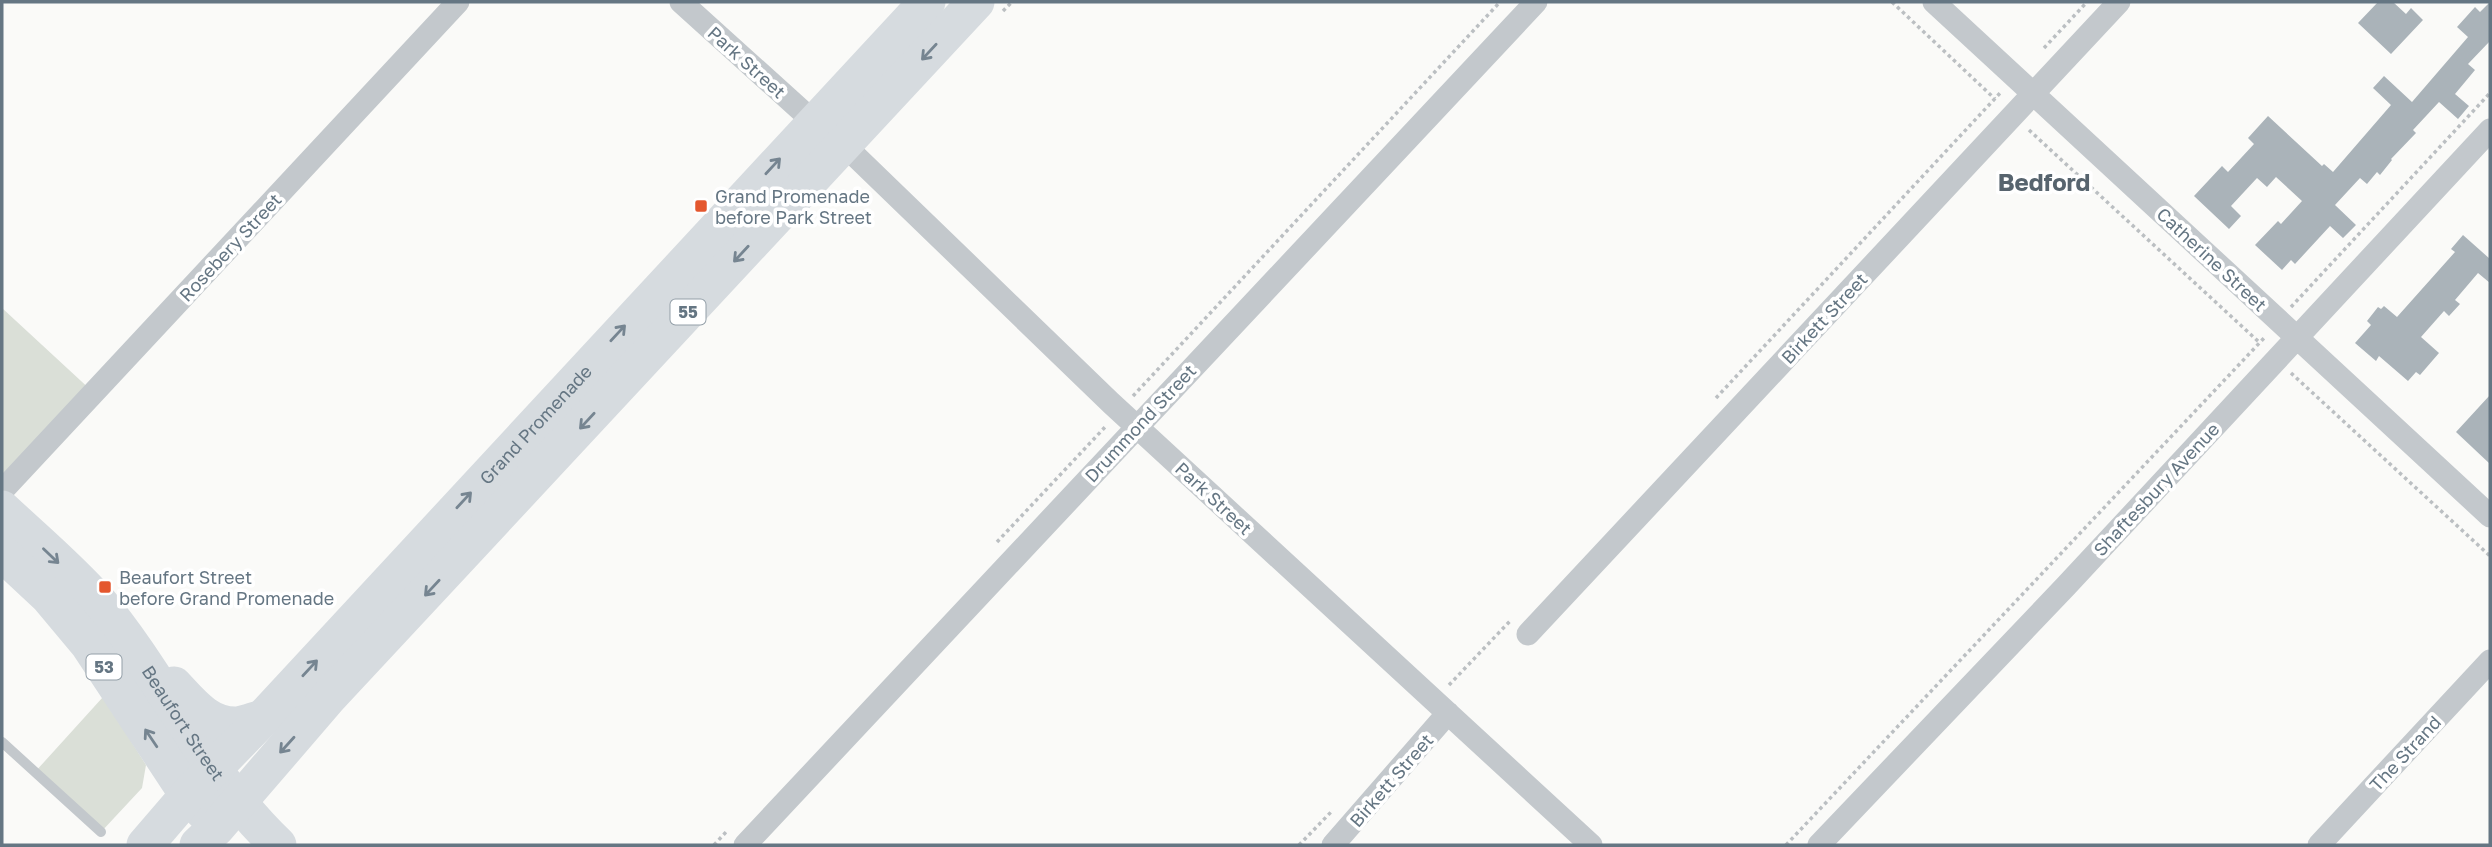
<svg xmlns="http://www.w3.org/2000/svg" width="2492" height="847" viewBox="0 0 2492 847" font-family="'Golos Text',sans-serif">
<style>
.green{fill:#dadfd7}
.building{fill:#aab3b9}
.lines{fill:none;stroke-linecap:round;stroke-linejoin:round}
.path{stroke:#bbbfc2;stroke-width:3.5;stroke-dasharray:3.5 3.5;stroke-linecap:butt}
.lane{stroke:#c3c8cc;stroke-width:10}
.street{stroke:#c3c8cc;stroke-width:23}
.primary{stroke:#d6dbdf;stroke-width:37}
.oneway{stroke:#768591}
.poi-dot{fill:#e4572e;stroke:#fff;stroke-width:2.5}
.labels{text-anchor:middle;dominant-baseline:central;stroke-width:7;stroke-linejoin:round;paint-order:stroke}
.shield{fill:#fff;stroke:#939fa8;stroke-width:2}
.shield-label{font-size:16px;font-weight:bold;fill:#657683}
.street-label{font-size:18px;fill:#657683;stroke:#fff}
.poi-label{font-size:18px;fill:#657683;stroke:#fff;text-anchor:start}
.district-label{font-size:24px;font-weight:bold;fill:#57646e;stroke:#fff}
</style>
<rect width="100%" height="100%" fill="#fafaf8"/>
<path class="green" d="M2,308l92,85 -92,91z
M103,697l43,68 -4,23 -41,44 -66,-60z"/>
<path class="building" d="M2378,2h15l13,12 5,-6 12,12 -32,34 -33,-31z
M2490,2v39l-22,23 7,6 -20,24 14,12 -11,13 -19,-17 -26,28 3,3 -25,26 1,1 -12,15 -3,-3 -10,12 -7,-6 -25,27 21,20 -13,13 -13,-12 -35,38 -4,-4 -9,10 -27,-25 23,-24 3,3 21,-23 -26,-24 -9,10 -10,-9 -26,28 10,10 -12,13 -35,-33 28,-30 6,6 26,-28 -6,-6 20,-22 54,50 2,-2 9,8 58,-67 -18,-17 11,-12 28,26 56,-65 -11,-10 18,-20 5,5z
M2463,235l27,24v24l-12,-10 -23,27 5,4 -11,12 -5,-5 -23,26 18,16 -19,22 -4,-3 -8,9 -29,-25 -3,5 -21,-18 16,-18 -4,-4 11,-14 3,2 3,-3 13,11 58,-65 -4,-3z
M2490,395v69l-34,-32z"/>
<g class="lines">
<path class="path" d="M1892,2l103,97
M1003,11l9,-9
M2044,48l43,-46
M2029,130l231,213
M2291,307l199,-214
M2291,373l199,183
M1133,396l367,-394
M1716,398l286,-307
M997,542l110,-117
M1449,685l62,-65
M714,845l13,-14
M1299,845l33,-34
M1786,845l480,-509"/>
<path class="lane" d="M2,742l99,90"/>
<path class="street" d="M681,2l133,120
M1934,2l556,514
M843,144l268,259 480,442
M2,491l456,-489
M1528,634l591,-632
M745,845l791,-843
M1333,845l115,-132
M1819,845l247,-259 424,-456
M2319,845l171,-184"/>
<g class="primary">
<path id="s1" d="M2,509c31,29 68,60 96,92 65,77 106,174 180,244"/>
<path d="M2,553l46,43 41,49 99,150 16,17"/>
<path d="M174,685c17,18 34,41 63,40 8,-1 18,-5 26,-7"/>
<path id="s2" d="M145,845l43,-50 75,-77 664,-716"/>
<path d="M198,845l19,-18 111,-129 648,-696"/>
</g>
</g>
<defs><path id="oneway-shaft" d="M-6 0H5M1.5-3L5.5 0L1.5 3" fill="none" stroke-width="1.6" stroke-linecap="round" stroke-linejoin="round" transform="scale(1.75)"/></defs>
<g class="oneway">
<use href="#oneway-shaft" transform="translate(929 52) rotate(133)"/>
<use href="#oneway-shaft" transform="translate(773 166) rotate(-47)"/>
<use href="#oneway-shaft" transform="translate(741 254) rotate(133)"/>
<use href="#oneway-shaft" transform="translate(618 333) rotate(-47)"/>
<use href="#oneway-shaft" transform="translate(587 421) rotate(133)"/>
<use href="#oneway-shaft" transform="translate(464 500) rotate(-47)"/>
<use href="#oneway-shaft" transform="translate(51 556) rotate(44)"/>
<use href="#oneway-shaft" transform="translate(432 588) rotate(133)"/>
<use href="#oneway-shaft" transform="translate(310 668) rotate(-47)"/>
<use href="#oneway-shaft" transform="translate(151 738) rotate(-124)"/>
<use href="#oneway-shaft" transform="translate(287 745) rotate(132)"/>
</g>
<g class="poi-dot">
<rect x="694" y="199" width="14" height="14" rx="3.5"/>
<rect x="98" y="580" width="14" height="14" rx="3.5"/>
</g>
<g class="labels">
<g class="shield">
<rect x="670.5" y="299.5" width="35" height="25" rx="5"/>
<rect x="86.5" y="654.5" width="35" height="25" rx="5"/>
</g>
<g class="shield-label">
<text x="688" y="312">55</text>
<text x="104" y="667">53</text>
</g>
<g class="street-label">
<text transform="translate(747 62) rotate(42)">Park Street</text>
<text transform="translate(230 247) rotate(-47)">Rosebery Street</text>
<text transform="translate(2212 259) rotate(43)">Catherine Street</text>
<text transform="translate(1824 318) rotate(-47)">Birkett Street</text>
<text stroke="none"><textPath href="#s2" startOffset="574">Grand Promenade</textPath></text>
<text transform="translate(1140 423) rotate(-47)">Drummond Street</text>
<text transform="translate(2156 489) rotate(-47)">Shaftesbury Avenue</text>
<text transform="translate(1214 498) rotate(43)">Park Street</text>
<text stroke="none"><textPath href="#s1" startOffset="282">Beaufort Street</textPath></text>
<text transform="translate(2405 753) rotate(-47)">The Strand</text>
<text transform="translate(1391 780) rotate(-49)">Birkett Street</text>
</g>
<g class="poi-label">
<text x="715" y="196">Grand Promenade<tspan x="715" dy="21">before Park Street</tspan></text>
<text x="119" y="577">Beaufort Street<tspan x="119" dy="21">before Grand Promenade</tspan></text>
</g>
<g class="district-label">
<text x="2044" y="181">Bedford</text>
</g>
</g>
<rect width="2492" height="847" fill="none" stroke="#657683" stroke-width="7"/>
</svg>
